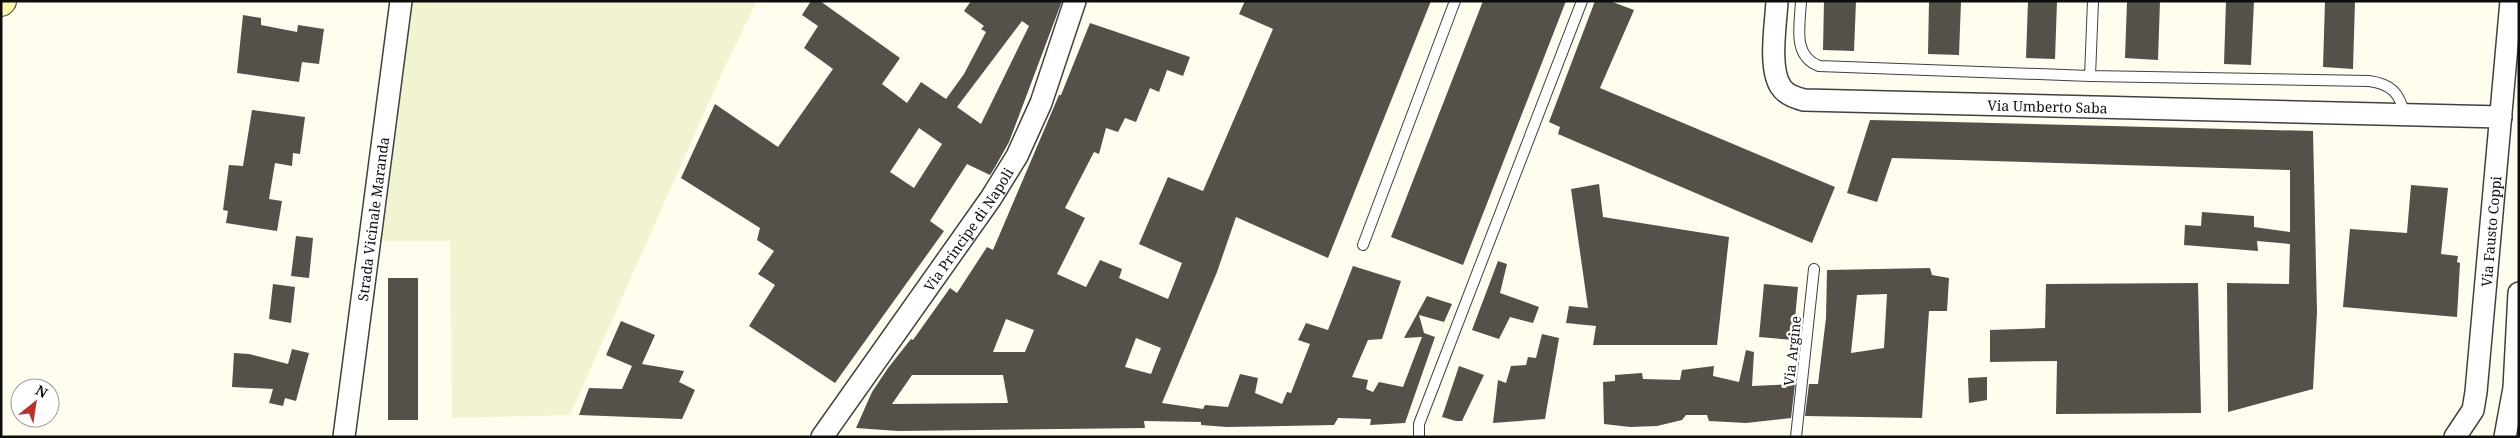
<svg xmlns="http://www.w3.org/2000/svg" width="2520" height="438" viewBox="0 0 2520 438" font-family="'Noto Serif',serif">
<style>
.farmland{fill:#f2f3d0}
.building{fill:#55504a;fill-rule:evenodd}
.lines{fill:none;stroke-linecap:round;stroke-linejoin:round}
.lane-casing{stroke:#404040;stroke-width:12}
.street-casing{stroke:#404040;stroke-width:24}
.secondary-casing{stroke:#2f2f2f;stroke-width:30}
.lane{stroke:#fff;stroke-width:10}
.street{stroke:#fff;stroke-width:21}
.secondary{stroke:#fbfaad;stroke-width:28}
.labels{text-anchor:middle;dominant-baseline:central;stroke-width:5;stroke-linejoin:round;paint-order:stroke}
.street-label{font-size:14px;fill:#0d0d0d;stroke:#fff}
</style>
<rect width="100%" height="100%" fill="#fefdee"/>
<path class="farmland" d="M411,1h346l-32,65 -155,349 -118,3 -2,-177h-72z"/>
<path class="building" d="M811,1h9l80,57 -18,26 25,19 14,-21 25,17 18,-25 22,-42 -5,-3 3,-3 -20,-15 7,-10h91l-53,141 -14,25 -5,8 -23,-11 -37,57 14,10 -109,152 -86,-57 26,-41 -17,-11 16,-23 -17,-11 3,-12 -79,-50 34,-74 63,43 55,-78 -29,-21 14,-22 -16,-11zM1022,21l7,5 -48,98 -24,-17zM919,128l23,16 -28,44 -24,-16z
M1245,1h186l-103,257 -92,-41 -19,55 -55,131 41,6 2,-4 23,2 12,-33 18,4 -3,15 27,11 5,-12 4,1 19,-49 -12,-4 8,-17 22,7 25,-64 48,15 -19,58 -14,1 -16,37 16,3 -2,9 7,3 6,-10 24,5 19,-50 -18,1 23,-42 25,8 -8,18 -25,-7 5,18 11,4 -30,86 -35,2 1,-6 -33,-1 -4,7 -107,2 -26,-2v-3l-57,-1 1,7 -247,3 -42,-3 16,-36 16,-24 23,-29 2,1 37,-52 7,5 30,-46 6,3 66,-155h2l29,-72 100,34 -7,19 -16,-6 -8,22 -9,-4 -14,34 -11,-4 -7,14 -12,-4 -7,26 -5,-2 -29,56 20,10 -28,56 29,13 14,-27 22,9 -3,9 49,21 14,-36 -43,-19 29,-67 35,14 70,-162 -34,-15zM1006,319l28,11 -9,22h-32zM1136,338l25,10 -10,26 -26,-7zM912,375h91l5,28 -116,1z
M1483,1h83l-103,264 -72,-28z
M1595,1h15l24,9 -34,78 235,99 -23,56 -254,-109 2,-7 -11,-5z
M1824,1h32l-2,50 -31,-1z
M1929,1h32l-2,54 -31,-1z
M2028,1h29l-2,58 -29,-1z
M2127,1h33l-2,59 -33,-2z
M2226,1h28l-3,64 -27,-1z
M2325,1h30l-2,68 -30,-2z
M243,15l18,3v7l36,7 1,-7 26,4 -5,35 -17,-2 -3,20 -62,-9z
M252,110l53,7 -5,37 -7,-1 -1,13 -17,-3 -6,36 13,2 -5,30 -51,-8 2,-12 -5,-1 6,-45 14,1z
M1870,120l443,11 4,181 -4,77 -85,23 -1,-129 62,1 1,-40 -33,-3 1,10 -74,-6 1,-20 16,1 1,-14 52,4v11l36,5v-62l-398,-12 -15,44 -30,-9z
M1599,184l4,33 126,20 -12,108h-124l3,-19 -30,-3 3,-17 19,2 -17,-119z
M2411,185l37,3 -7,66 17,2 -1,6 3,1 -3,54 -114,-10 7,-78 57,4z
M296,236l17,2 -4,40 -18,-2z
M1498,261l9,3 -7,29 39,14 -6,16 -23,-6 -11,22 -27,-9z
M1930,268l2,7 17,3 -2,33h-18l-7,107 -117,-2 4,-32h9l8,-66 1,-48zM1887,294l-3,54 -33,5 6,-58z
M388,278h30v142h-30z
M2198,283l3,130 -145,1 1,-53 -67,1v-32l55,-2 1,-44z
M273,284l22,3 -4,36 -22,-4z
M1764,284l34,3 -5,53 -34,-3z
M621,321l34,14 -13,29 42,7 -5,11 16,8 -13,29 -103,-4 10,-27 33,1 10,-23 -26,-11z
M1542,334l17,4 -14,81 -52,4 5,-43 8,3 5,-17 15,-1 2,-8 8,1z
M292,349l17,4 -13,48 -11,-3 -2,8 -14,-3 4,-14 -41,-2 2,-34 15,1 39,10z
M1746,350l8,2 -2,34 43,-2 -4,34 -45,5 -37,-2 -2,-6h-21l-4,5 -25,6 -27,1 -26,-3 -1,-42 12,-1v-6l27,-2 1,6 37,1 2,-10 32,-4 -1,10 26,6z
M1459,366l25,9 -22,46h-6l-14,-4z
M1987,377v23l-18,3 -1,-25z"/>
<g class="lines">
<g class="lane-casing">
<path id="lane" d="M1801,1c-1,24 -9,55 18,65l271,10 279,5c22,3 31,12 35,33
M2090,76l3,-75
M1363,245l92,-244
M1419,437v-13l163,-423
M1796,437l18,-168"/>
</g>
<g class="street-casing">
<g id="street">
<path id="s1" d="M1777,1c-1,23 -9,67 4,86 5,8 15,11 23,13l697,17"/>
<path id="s2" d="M344,437l57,-436"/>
<path id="s3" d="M822,437l169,-239 26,-42 24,-53 34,-102"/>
<path id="s4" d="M2455,437l18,-27 3,-18 35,-391"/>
<path d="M2505,437l9,-49 5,-95"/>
</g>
</g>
<g class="secondary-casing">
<path id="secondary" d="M1,2l1,-1"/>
</g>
<use href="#lane" class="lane"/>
<use href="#street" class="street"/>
<use href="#secondary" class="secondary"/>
</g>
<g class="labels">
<g class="street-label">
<text stroke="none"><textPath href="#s1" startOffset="358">Via Umberto Saba</textPath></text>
<text stroke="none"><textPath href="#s2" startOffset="220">Strada Vicinale Maranda</textPath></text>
<text stroke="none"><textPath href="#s3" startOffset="254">Via Principe di Napoli</textPath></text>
<text stroke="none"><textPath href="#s4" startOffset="212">Via Fausto Coppi</textPath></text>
<text transform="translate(1792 351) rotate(-84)">Via Argine</text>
</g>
</g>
<rect width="2520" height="438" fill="none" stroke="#0d0d0d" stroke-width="5"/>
<g transform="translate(35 403) rotate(30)"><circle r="24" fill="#ffffff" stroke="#9e9e9e"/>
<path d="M0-4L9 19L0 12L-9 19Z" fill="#b6342c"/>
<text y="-8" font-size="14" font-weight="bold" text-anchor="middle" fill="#0d0d0d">N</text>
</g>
</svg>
